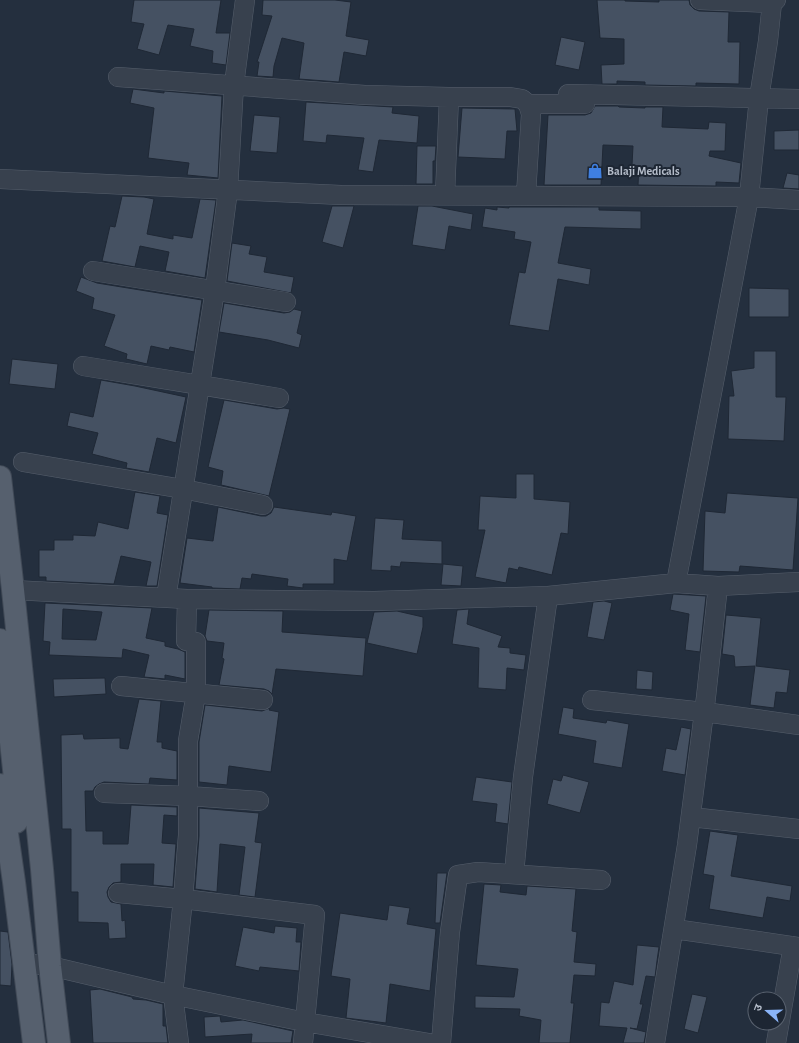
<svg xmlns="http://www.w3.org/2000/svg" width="799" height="1043" viewBox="0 0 799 1043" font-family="'Alegreya Sans','Noto Sans Devanagari',sans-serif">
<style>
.building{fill:#455162;stroke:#1f2835;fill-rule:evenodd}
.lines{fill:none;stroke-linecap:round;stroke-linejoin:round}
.minor-casing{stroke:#565f6c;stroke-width:20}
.major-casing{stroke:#414a57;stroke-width:24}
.minor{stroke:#38414e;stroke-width:19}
.major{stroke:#56606e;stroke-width:22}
.labels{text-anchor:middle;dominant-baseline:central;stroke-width:4;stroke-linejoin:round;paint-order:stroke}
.poi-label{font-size:12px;font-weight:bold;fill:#b4bcc9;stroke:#1d2633;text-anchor:start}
</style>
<rect width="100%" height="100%" fill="#242f3e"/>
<path class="building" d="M134,0h87l-5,33h14l-4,32 -14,-2 1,-12 -23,-5 4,-17 -26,-4 -9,30 -22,-6 7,-25 -13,-2z
M263,0h72l16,2 -5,34 23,4 -3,16 -22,-4 -5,30 -40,-3 5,-36 -22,-5 -8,28 -1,11 -16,-1 2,-14h-2l15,-46 -10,-1z
M597,0h28v1l34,1v-2h30l1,5 4,4 5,2 30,1 -1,30h12l-1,42 -43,-1v3l-51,-1v-3l-28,-1v3h-15l-1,-19 23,-1v-25l-24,-1z
M561,37l24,5 -6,28 -24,-5z
M133,89l31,4v-2l58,5 -4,82 -31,-3 2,-12 -41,-5 6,-50 -24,-5z
M306,102l87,5 -1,6 27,3 -2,27 -38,-3 -6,32 -15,-2 6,-32 -37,-3 -1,8 -23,-2z
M595,106h23l1,1 26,1v-1h18l-1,20 46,2 1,-7 17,1 -1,28h-15l-1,5 32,7 -2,20 -23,-1v4l-78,-1 1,-19 -7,-1 1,-19 -30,-1 -2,40h-57l4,-70h37l6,-2z
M462,108l53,1 2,22h-10l-2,28 -47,-2z
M254,115l26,2 -3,36 -27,-2z
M799,130v20h-25v-19z
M417,146h19l-1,15h-2v23h-17z
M787,173l12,2v14l-16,-1z
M122,196l22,1 10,2 -7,35 26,5v-4l19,3 8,-39 16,1 -11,78 -40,-7 4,-19 -29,-6 -5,21 -33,-6 8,-35 5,1z
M332,206h22l-11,42 -21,-6z
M418,206h14l41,8 -2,16 -22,-4 -4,24 -33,-5z
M497,207l12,1v-1h90v3l42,1v18l-76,-2 -7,36 33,6 -2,16 -31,-6 -9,52 -27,-4 -13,-2 10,-53 6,1 6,-31 -17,-3 1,-7 -33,-5 3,-19 12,2z
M232,243l19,3 -2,8 18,3 -3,15 30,5 -3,16 -64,-12z
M81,277l16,6 105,17 -8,52 -24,-5 -1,3 -18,-4 -4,18 -21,-5 1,-5 -23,-8 11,-31 -23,-6 2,-11 -18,-7z
M749,288l40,1v28h-40z
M224,303l60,10 6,-1 4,-3 8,2 -5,22 5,2 -3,13 -31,-8 -49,-8z
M754,351h22v46h10l-2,44 -56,-2 1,-43h5l-3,-25 23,-3z
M12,359l46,5 -3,25 -46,-5z
M101,380l34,6 51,11 -10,46 -19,-5 -8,34 -23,-4 1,-5 -35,-9 6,-21 -31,-7 3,-14 23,5z
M224,400l53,9 7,-1 6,1 -21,87 -48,-11 2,-14 -15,-4z
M516,474h18v25l36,3 -2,32 -7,-1 -9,42 -33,-8 -1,3 -9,-2 -3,15 -31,-6 10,-47h-7l2,-34 36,2z
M135,492l25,4 -3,17 11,2 -11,71h-11l5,-24 -30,-6 -7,28 -68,-3v-4h-7v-27h15v-10h19v-5l22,1 3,-14 30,7z
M727,493l71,5 -5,72 -53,-4 -1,6 -36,-1 2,-60 20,2z
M218,507l43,9h5l5,-3 3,-6 57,8 1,-3 24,4 -9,45 -13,-2v25h-31v4l-16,-2 1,-7 -36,-5 -1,5 -9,-1 -2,11 -28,-1v-1l-32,-4 7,-45 26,3z
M375,518l29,2 -2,19 40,2v23l-41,-2 -1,5 -9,-1v5l-20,-1z
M443,564l20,2 -2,20 -20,-1z
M673,594l33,2 -6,56 -15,-2 4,-36 -19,-4z
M604,601l8,2 -8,37 -17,-3 6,-35z
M45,603l107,5 -6,30 19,4v4l13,3 7,3v27l-20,-4v4l-21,-2 5,-22 -26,-6 -1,9 -73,-3 1,-13 -7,-1zM63,609l39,3 -6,28 -34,-1z
M469,609l-2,15 35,12 -4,11 12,1v5l16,2 -2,15 -17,-2 -1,22 -28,-2 1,-40 -27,-4 5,-34z
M209,610l74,1 -1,21 84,6 -3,38 -87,-7 -4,25 -3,-3 -5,-2 -45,-4 5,-26 -2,-1 2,-15 -17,-2 -2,-5z
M397,611l26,6v10l-6,27 -50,-11 7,-31z
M726,615l35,3 -5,48 34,4 -3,23 -11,-1 -2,16 -24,-3 5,-39 -20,1 -1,-11 -12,-2z
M637,670l16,2 -1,18 -16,-1z
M105,678l1,16 -52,3 -1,-18z
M139,699l22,2 -4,41h5v6l15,3v29l-27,-2 -1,6 -45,-2 -5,2 -4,3 -2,4h-8l1,40h17v13h25l3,-39 46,2v9l-13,-1 -2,28 14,1 -3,43 -20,-2 1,-21h-33v18l-8,1 -4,4 -2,5 1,5 3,5 10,2 1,17 3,-1 1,18 -17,1 -1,-16 -30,-1v-30h-7v-63h-9l-1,-94 22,-1 1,5 36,-1v10l8,1z
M205,705l57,6 8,-3 -1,2 10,2 -8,60 -42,-6 -2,19 -28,-3v-40z
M563,707l11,2 -1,9 33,5 1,-3 22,4 -7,44 -29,-5 3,-22 -38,-7z
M681,727l10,2 -6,46 -23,-4 4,-23 10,2z
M563,775l26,7 -9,31 -33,-9 6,-25 8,2z
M476,777l36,5 -4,42 -13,-2 2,-18 -25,-3z
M199,808l60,5 -4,29 7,1 -7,54 -16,-2 6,-48 -25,-3 -3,48 -22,-3 4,-53z
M710,831l28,4 -7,41 61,10 -2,15 -23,-4 -4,21 -54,-9 5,-33 -11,-2z
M437,873h10l-7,50h-5z
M484,884l17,1 -1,7 26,3 1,-9 49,3 -4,42 5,1 -3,30 22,2 -1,12 -21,-1 -3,28h3l-4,40h-31l2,-23 -22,-4 1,-7 -45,-1v-12l39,1 4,-28 -42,-4z
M389,905l21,3 -3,16 29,5 -6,62 -40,-7 -4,39 -40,-5 4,-39 -19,-3 9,-63 47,7z
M275,926l22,2 -1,14h5l-2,29 -39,-4 -1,4 -24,-5 8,-39 31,6z
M0,931l8,1 4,32 -1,22 -11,-1z
M637,945l22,2 -2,14 -2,16 -9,-1 -6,28h3l-6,25 -7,-1 16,4 -2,11h-21l4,-15 -28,-2 2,-24 8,1 5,-22 19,4z
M100,989l32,8 1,2 13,1 17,4v22h3l2,17h-75l-3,-53z
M692,994l15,3 -9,36 -14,-4z
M220,1016l1,6 22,-2 50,11 -2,12h-40l1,-9 -47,3 -1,-20z"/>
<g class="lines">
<g class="minor-casing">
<path id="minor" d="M700,0l72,3
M118,77l247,18 84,2h61l12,2 6,5 3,10 -5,81
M568,94l231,5
M528,104h57
M0,179l341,16 408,2 10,-99 9,-57 4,-38 4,-3
M445,195l4,-98
M93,271l193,31
M83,366l196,32
M23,462l160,27 80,16
M676,583l73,-386 50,3
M13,590l174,9 187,2 174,-5 128,-13 42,3 81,-4
M166,598l49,-308 13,-100 6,-105 11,-85
M121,686l142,14
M592,700l112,12 95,13
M104,793l85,3 70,5
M691,817l108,12
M514,874l9,-97 25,-181
M118,893l65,6 132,16 -12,128
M674,929l125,18
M24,963l26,3 123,29 132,27 124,21
M179,1043l-6,-48 10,-96 5,-64v-94l8,-48v-51l-10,-1 1,-42
M441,1043l9,-111 8,-57 20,-3 123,8
M655,1043l32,-198 19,-148 12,-111
M776,1043l17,-97"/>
</g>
<g class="major-casing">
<path id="major" d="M0,477l13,113 29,279 8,97 9,77
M0,640l17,157 -1,25
M0,785l14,97 20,161"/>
</g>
<use href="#minor" class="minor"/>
<use href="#major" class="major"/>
</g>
<defs>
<g id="shop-bare" transform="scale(1.2)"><path d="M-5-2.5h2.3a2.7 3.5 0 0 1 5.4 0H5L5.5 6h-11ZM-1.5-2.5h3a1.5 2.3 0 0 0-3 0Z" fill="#3f7fe0" stroke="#1d2633" stroke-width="2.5" paint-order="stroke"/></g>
</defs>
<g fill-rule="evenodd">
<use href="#shop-bare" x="595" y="171"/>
</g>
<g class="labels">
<g class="poi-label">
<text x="607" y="171">Balaji Medicals</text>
</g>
</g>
<g transform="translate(767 1011) rotate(290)"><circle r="19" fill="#1d2633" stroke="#59626f"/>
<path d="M0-3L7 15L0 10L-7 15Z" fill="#8ab4f8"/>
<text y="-6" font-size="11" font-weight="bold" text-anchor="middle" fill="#b4bcc9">उ</text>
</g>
</svg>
